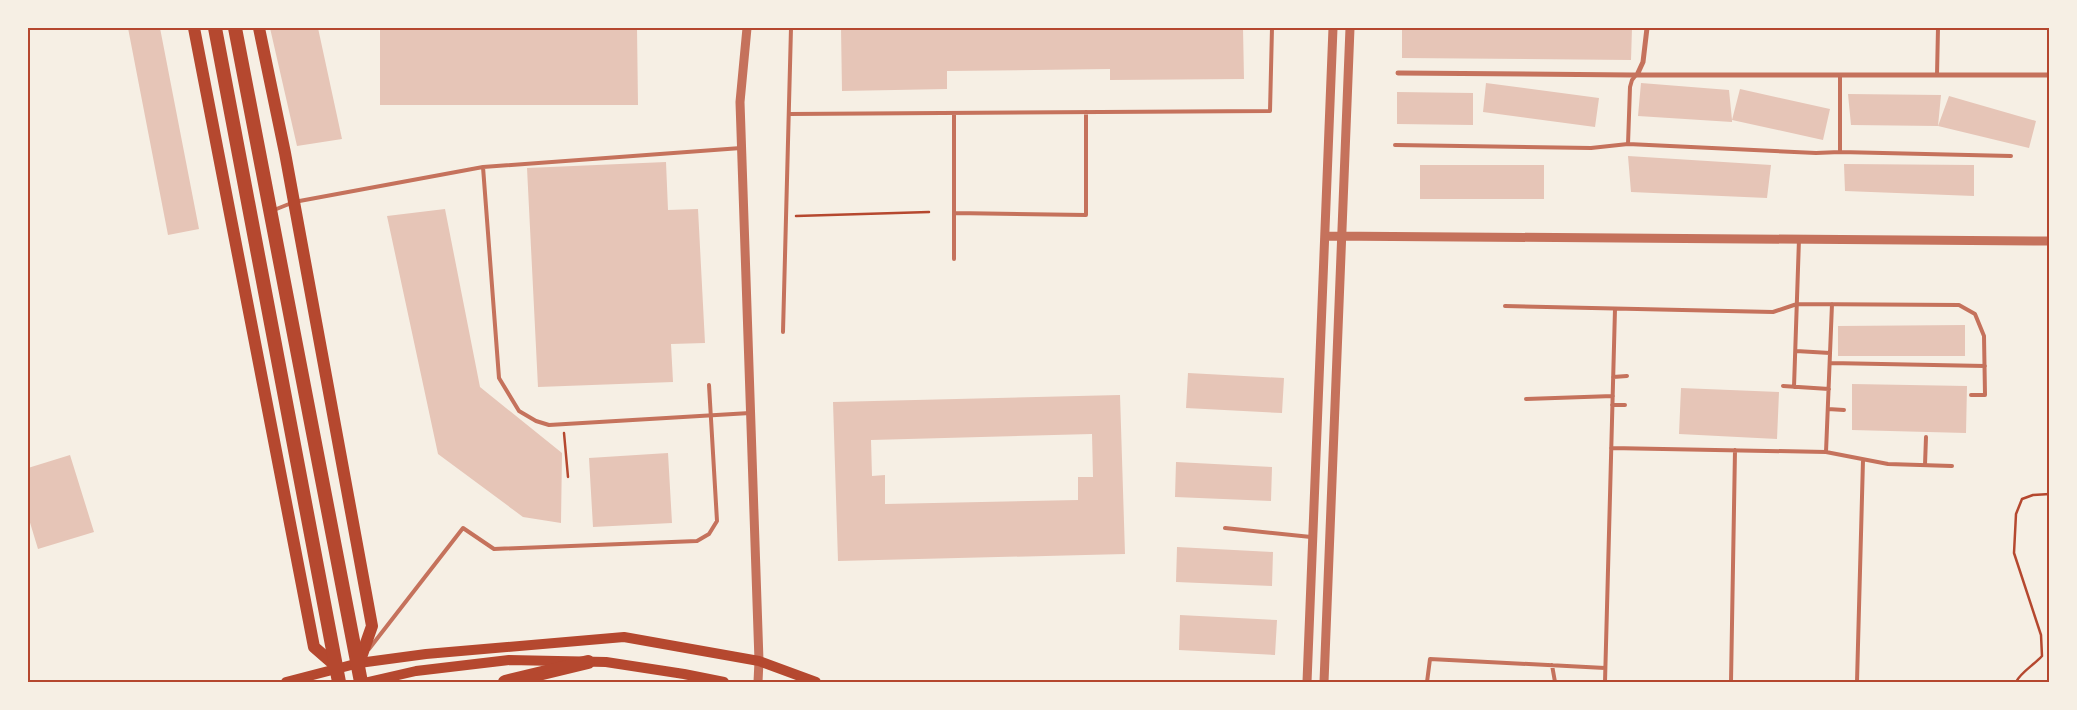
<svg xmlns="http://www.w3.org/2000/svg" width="2077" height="710" viewBox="0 0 2077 710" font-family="'IBM Plex Sans',sans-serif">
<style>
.building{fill:#e6c5b7;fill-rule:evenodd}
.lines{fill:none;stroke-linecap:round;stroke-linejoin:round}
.path{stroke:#b5482f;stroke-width:2.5}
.service{stroke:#c5725c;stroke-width:4}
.minor{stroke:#c5725c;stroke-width:5}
.tertiary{stroke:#c5725c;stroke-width:9}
.secondary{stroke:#b5482f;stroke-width:10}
.primary{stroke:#b5482f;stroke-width:12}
.trunk{stroke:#b5482f;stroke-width:14}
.neatline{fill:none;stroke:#b5482f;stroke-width:2}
</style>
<rect width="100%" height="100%" fill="#f6efe4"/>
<path class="building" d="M128,28h32l39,201 -31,6z
M270,28h48l24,111 -45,7z
M380,28h257l1,77h-258z
M841,28h402l1,51 -134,1v-11l-163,2v18l-105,2z
M1402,28h230l-1,32 -229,-2z
M1486,83l113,15 -4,29 -112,-15z
M1641,83l88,7 3,30 8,-31 90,20 -7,31 -91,-20v2l-94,-6z
M1397,92l76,1v32l-76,-1z
M1848,94l93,1 -3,31 11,-30 87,25 -7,27 -91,-22 -87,-1z
M1628,156l143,9 -4,33 -136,-6z
M666,162l2,48 30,-1 7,134 -34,1 2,38 -135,5 -11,-219z
M1844,164l130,1v31l-129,-5z
M1420,165h124v34h-124z
M445,209l35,178 82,66 -1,70 -38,-6 -85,-63 -51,-238z
M1965,325v31h-127v-30z
M1188,373l96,5 -2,35 -96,-5z
M1852,384l115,2 -1,47 -114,-3z
M1681,388l98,4 -2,47 -98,-5z
M1120,395l5,159 -287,7 -5,-159zM1092,434l1,43h-15v23l-193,4v-29l-13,1 -1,-36z
M668,453l4,70 -79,4 -4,-69z
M70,455l24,77 -56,17 -10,-33v-48z
M1176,462l96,5 -1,34 -96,-4z
M1177,547l96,5 -1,34 -96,-4z
M1180,615l97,5 -2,35 -96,-5z"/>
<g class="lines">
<path class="path" d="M796,216l133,-4
M564,433l4,44
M2016,682c5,-10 18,-17 26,-26l-1,-21 -27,-82 2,-39 6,-15 11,-4 17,-1"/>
<path class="service" d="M1937,75l1,-47
M954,113v146
M789,114l481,-3 2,-83
M1628,144l2,-57 2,-7 4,-5
M1395,145l196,3 37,-4 188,9 24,-1v-77
M1840,152l171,4
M483,167l16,211 20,33 17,10 13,4 201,-12
M274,210l20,-8 189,-35 258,-19
M954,213l132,2v-103
M1505,306l268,6 24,-8 162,1 16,9 9,22 1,59h-14
M783,332l8,-304
M1796,351l34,2
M1830,363l155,3
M1613,377l14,-1
M1783,386l46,3
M1794,387l5,-148
M1526,399l87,-3
M1612,405h13
M1828,409l16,1
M1611,448l215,4 62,12 64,2
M1826,452l6,-148
M1925,465l1,-28
M1225,528l86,9
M369,649l94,-121 31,21 203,-8 12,-7 8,-13 -8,-136
M1552,665l3,17
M1427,682l3,-23 175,9
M1605,682l10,-373
M1731,682l4,-232
M1857,682l6,-222"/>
<path class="minor" d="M1398,73l233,2h419
M1637,75l6,-13 4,-34"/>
<path class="tertiary" d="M747,28l-7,74 19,559 -1,21
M1326,236l724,5
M1307,682l26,-654
M1324,682l26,-654"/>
<path class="secondary" d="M286,682l73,-19 67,-9 198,-17 135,24 57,21
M368,682l48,-11 93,-11 97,2 78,12 40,8"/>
<path class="primary" d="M194,28l120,619 23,20
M259,28l26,125 87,473 -13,37"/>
<path class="trunk" d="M215,28l124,654
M235,28l126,654
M505,682l83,-20"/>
</g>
<rect width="2077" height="710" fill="none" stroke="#f6efe4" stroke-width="58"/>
<rect x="29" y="29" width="2019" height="652" class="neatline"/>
</svg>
